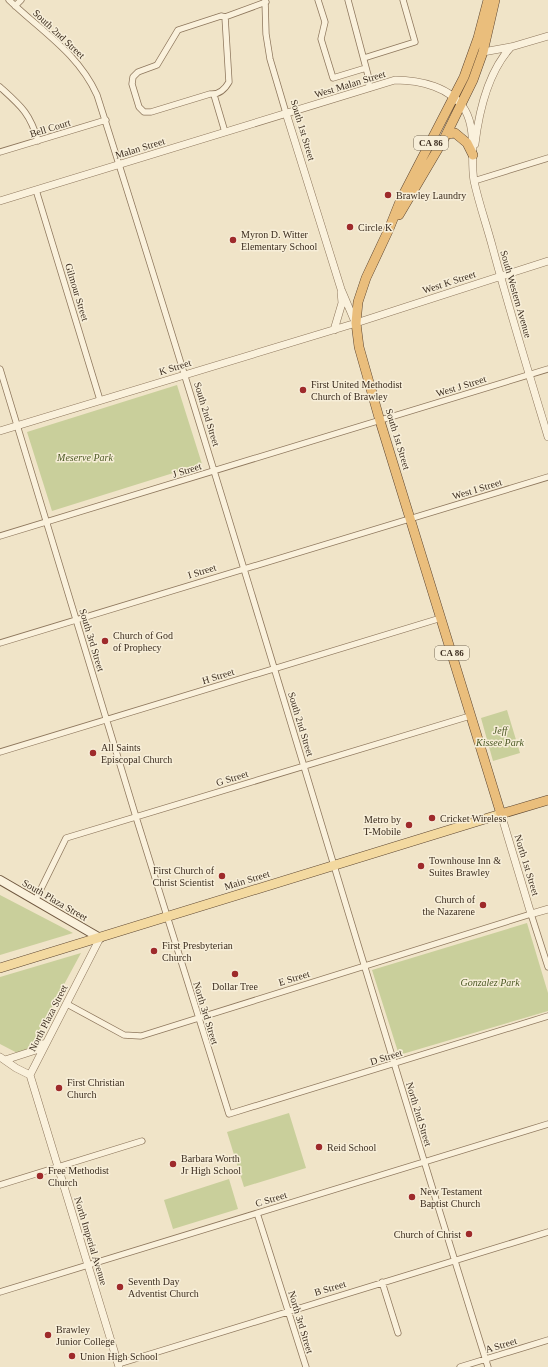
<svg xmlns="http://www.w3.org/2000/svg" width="548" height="1367" viewBox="0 0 548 1367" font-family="Georgia,serif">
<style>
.green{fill:#c9cf9b}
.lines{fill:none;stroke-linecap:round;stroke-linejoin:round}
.minor-casing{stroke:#8d765c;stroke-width:7}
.tertiary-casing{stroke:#8d765c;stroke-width:8}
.secondary-casing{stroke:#6f573f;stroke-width:10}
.primary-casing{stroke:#5b4430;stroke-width:10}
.trunk-casing{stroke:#5b4430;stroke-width:10}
.minor{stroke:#faf1dc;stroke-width:5.5}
.tertiary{stroke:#faf1dc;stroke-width:7}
.secondary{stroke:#faf1dc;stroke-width:8}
.primary{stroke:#f3d9a0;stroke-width:9}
.trunk{stroke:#eabe7c;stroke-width:9}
.poi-dot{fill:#9e2a2b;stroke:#f7eed8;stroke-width:1.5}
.labels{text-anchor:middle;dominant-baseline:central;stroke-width:3;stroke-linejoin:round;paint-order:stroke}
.shield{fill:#f7eed8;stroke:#756857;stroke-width:1}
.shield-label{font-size:9px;font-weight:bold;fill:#3d2e20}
.street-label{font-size:10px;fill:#3d2e20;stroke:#f7eed8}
.poi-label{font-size:10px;fill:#3d2e20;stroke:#f7eed8;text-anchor:start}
.park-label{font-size:10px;font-style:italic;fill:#4d5a26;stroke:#f7eed8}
</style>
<rect width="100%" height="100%" fill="#f0e4c8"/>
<path class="green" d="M177,385l25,79 -150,47 -25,-79z
M507,710l13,43 -27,8 -12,-43z
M0,895l73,38 -73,22z
M527,923l21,70v18l-149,44 -27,-85z
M81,953l-56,104 -25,-13v-67z
M289,1113l17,55 -62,19 -17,-55z
M229,1179l9,30 -65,20 -9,-29z"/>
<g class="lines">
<g class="minor-casing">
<path id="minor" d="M9,0c32,31 69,53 88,95 135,423 258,849 391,1272
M265,0l1,34 4,25 16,54
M318,0l7,22 -4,17 12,39 33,-10
M348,0l21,79v9
M15,6l6,-6
M225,17l-4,-1 -43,14 -21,35 -19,7 -5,5 -1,7 7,23 5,5h7l59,-18c9,1 15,-5 19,-12l-4,-65 41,-15
M364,58l51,-16 -12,-42
M0,87c21,19 30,26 38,54
M214,95l11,37
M0,152l106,-32
M474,181l74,-23
M36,190l64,210
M0,369l136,448 93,297 319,-98
M0,536l548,-167
M0,643l548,-166
M0,752l441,-134
M35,901l31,-63 404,-122
M67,1004l57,31 17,1 390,-122 17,53
M0,1185l142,-44
M257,1213l49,154
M382,1282l16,51
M0,1292l548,-168
M118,1364l430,-132
M460,1367l88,-27"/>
</g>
<g class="tertiary-casing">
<path id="tertiary" d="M483,52l28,-5 37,-11
M286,113l55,176 14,33
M475,144c4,-33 13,-72 36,-97
M0,201l395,-121c25,0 56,7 70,30 12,21 5,49 9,71 5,23 13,45 19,68 17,63 36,125 55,188
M334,330l8,-27 -1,-11
M0,431l356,-108 192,-62
M501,814l30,100 17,-5
M0,1057l16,11 14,7
M5,1060l31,-10 7,-6
M30,1075l89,292
M30,1075l70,-137"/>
</g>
<g class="secondary-casing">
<path id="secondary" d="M0,880l100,58"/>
</g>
<g class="primary-casing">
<path id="primary" d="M0,968l501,-154"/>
</g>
<g class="trunk-casing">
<path id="trunk" d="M488,0l-10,38 -14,39 -63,122 -12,30 -23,49 -8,24 -2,21 3,24 21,74 121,393 47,-14
M447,134l8,-1 12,10 6,12
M399,215l46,-78 28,-57 10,-28 12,-52"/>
</g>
<use href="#minor" class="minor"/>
<use href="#tertiary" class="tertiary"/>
<use href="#secondary" class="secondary"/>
<use href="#primary" class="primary"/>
<use href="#trunk" class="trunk"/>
</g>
<g class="poi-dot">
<circle cx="388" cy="195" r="4"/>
<circle cx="350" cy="227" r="4"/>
<circle cx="233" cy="240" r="4"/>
<circle cx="303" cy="390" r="4"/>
<circle cx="105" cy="641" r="4"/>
<circle cx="93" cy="753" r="4"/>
<circle cx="432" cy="818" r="4"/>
<circle cx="409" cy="825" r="4"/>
<circle cx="421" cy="866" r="4"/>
<circle cx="222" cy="876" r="4"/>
<circle cx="483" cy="905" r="4"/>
<circle cx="154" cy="951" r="4"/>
<circle cx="235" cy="974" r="4"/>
<circle cx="59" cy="1088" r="4"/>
<circle cx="319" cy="1147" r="4"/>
<circle cx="173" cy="1164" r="4"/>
<circle cx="40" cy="1176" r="4"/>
<circle cx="412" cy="1197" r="4"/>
<circle cx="469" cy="1234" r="4"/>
<circle cx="120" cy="1287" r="4"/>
<circle cx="48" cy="1335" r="4"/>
<circle cx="72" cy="1356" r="4"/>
</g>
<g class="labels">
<g class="shield">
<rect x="414" y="136" width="34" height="14" rx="3"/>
<rect x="435" y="646" width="34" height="14" rx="3"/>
</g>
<g class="shield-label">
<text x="431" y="143">CA 86</text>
<text x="452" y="653">CA 86</text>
</g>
<g class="street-label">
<text transform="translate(59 34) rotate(43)">South 2nd Street</text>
<text transform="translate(350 84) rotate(-17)">West Malan Street</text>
<text transform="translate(50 128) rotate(-17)">Bell Court</text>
<text transform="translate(303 130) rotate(73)">South 1st Street</text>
<text transform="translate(140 148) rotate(-17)">Malan Street</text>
<text transform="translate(449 282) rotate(-18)">West K Street</text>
<text transform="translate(77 292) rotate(73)">Gilmour Street</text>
<text transform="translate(516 294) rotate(74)">South Western Avenue</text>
<text transform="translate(175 367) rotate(-17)">K Street</text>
<text transform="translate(461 386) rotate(-17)">West J Street</text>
<text transform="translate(207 414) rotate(73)">South 2nd Street</text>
<text transform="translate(398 439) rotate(73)">South 1st Street</text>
<text transform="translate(187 470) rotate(-17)">J Street</text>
<text transform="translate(477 489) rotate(-17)">West I Street</text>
<text transform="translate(202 571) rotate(-17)">I Street</text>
<text transform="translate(92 640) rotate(73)">South 3rd Street</text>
<text transform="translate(218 676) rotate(-17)">H Street</text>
<text transform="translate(301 724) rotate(73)">South 2nd Street</text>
<text transform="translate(232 778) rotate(-17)">G Street</text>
<text transform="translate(527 865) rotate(73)">North 1st Street</text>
<text transform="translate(247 880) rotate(-17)">Main Street</text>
<text transform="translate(55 900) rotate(30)">South Plaza Street</text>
<text transform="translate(294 978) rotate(-17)">E Street</text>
<text transform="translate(206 1013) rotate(73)">North 3rd Street</text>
<text transform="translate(48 1018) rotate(-63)">North Plaza Street</text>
<text transform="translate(386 1057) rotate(-17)">D Street</text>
<text transform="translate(419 1114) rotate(73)">North 2nd Street</text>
<text transform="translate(271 1199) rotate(-17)">C Street</text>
<text transform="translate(91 1241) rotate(73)">North Imperial Avenue</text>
<text transform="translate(330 1288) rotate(-17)">B Street</text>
<text transform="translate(301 1322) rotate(73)">North 3rd Street</text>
<text transform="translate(501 1345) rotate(-17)">A Street</text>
</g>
<g class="poi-label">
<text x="396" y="195">Brawley Laundry</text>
<text x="358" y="227">Circle K</text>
<text x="241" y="234">Myron D. Witter<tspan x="241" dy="12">Elementary School</tspan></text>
<text x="311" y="384">First United Methodist<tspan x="311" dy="12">Church of Brawley</tspan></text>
<text x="113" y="635">Church of God<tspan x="113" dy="12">of Prophecy</tspan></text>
<text x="101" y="747">All Saints<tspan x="101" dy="12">Episcopal Church</tspan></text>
<text x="440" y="818">Cricket Wireless</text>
<text x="401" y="819" text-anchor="end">Metro by<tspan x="401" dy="12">T-Mobile</tspan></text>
<text x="429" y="860">Townhouse Inn &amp;<tspan x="429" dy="12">Suites Brawley</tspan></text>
<text x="214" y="870" text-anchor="end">First Church of<tspan x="214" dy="12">Christ Scientist</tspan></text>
<text x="475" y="899" text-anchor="end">Church of<tspan x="475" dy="12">the Nazarene</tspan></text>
<text x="162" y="945">First Presbyterian<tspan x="162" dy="12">Church</tspan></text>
<text x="235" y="986" text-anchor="middle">Dollar Tree</text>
<text x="67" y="1082">First Christian<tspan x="67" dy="12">Church</tspan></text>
<text x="327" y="1147">Reid School</text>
<text x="181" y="1158">Barbara Worth<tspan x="181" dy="12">Jr High School</tspan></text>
<text x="48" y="1170">Free Methodist<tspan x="48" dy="12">Church</tspan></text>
<text x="420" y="1191">New Testament<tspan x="420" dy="12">Baptist Church</tspan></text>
<text x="461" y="1234" text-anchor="end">Church of Christ</text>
<text x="128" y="1281">Seventh Day<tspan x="128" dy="12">Adventist Church</tspan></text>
<text x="56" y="1329">Brawley<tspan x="56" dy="12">Junior College</tspan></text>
<text x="80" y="1356">Union High School</text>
</g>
<g class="park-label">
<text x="85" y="457">Meserve Park</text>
<text x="500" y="730">Jeff<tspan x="500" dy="12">Kissee Park</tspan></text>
<text x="490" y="982">Gonzalez Park</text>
</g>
</g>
</svg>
